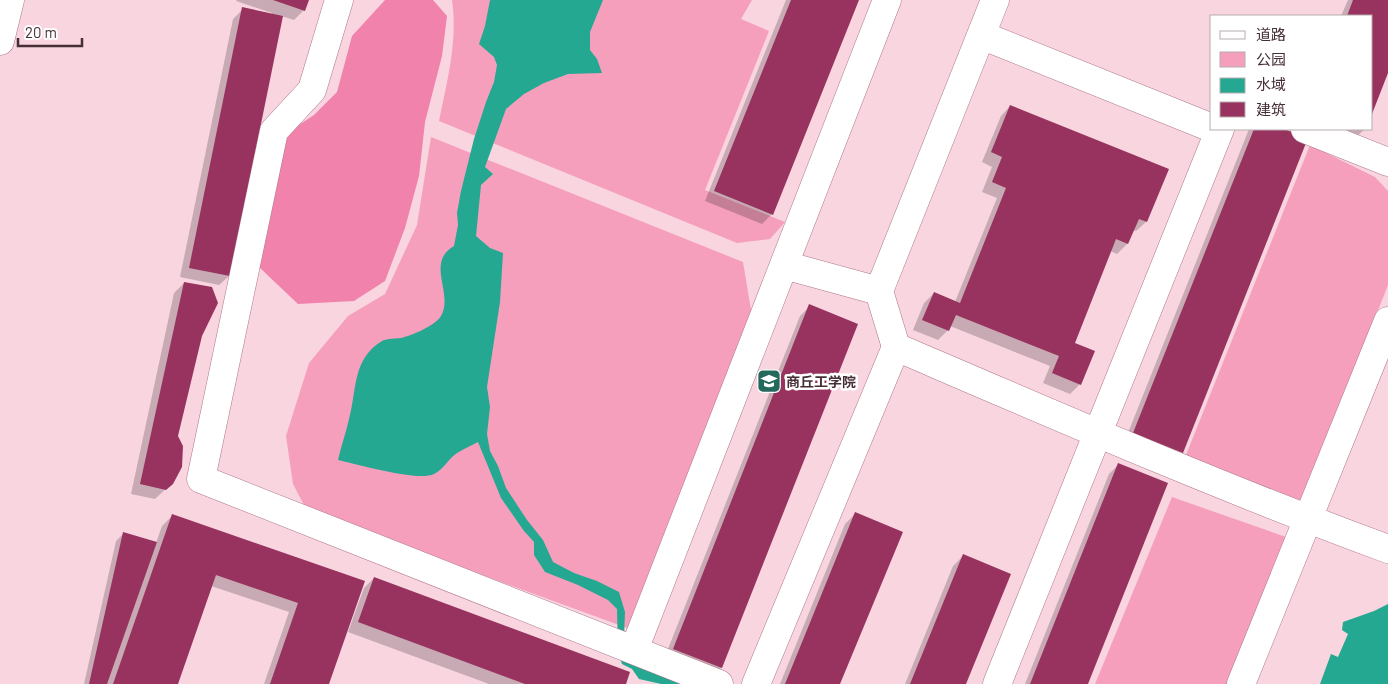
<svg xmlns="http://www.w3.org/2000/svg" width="1388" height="684" viewBox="0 0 1388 684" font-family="Barlow,'Noto Sans SC',sans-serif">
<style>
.green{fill:#f59fbd}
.forest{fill:#f182ac}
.water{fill:#25a891}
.shadow{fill:#0003}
.building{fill:#98325e}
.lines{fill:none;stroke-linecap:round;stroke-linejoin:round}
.minor-casing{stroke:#ae798b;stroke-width:29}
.minor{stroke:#fff;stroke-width:28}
.labels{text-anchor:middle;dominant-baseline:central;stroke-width:5;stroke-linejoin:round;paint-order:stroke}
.poi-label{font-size:14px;font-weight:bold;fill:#462f37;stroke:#fff;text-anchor:start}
</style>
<rect width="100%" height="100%" fill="#f9d5e0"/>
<path class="green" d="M452,0h300l-11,19 28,12 -64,159 80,32 -15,17 -33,4 -298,-122c8,-39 19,-81 13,-121z
M431,137l312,125 8,48 -121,319 -323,-118 -14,-27 -7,-48 23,-73 39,-47 37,-22 32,-69z
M1310,145l65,32 13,14v94l-86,219 -116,-49z
M1172,497l114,40 -57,147h-134z"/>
<path class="forest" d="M385,0h48l14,16 -5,40 -17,66 -6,54 -14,52 -20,53 -31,20 -56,3 -39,-37 23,-131 32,-21 23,-23 15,-56z"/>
<path class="water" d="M490,0h113l-13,32v18l7,9 5,14 -34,1 -24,9 -20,11 -18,15 -21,58 8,7 -12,11 -5,51 14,12 13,5 -3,49 -13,85 3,20 -3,27 3,17 8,15 8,22 21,32 16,20 10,22 21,11 23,8 22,11 6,20 -1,26 64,46h-27l-22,-5 -7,-10 -10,-5 -4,-12 -1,-43 -9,-9 -30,-15 -33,-13 -11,-17v-13l-10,-11 -23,-33 -23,-56c-7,4 -15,7 -21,11 -9,6 -13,16 -23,21 -16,8 -77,-10 -96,-14 3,-14 8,-27 11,-41 8,-29 3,-60 33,-78 6,-3 13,-2 19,-3 10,-2 35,-13 40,-22 13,-23 -16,-53 13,-70l4,-21 -1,-12 4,-22 13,-52 12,-37 8,-20 3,-17 -3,-8 -15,-13 6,-18z
M1388,604v80h-68l11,-30 7,3 10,-23 -6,-4 1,-8 31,-11z"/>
<path class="shadow" d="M237,0h70l-3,10 -10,10 -13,-4 -52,260 -10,9 -39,-8 53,-258 10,-10 28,6 1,-2 -36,-12z
M786,0h72l-86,214 -10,10 -57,-23z
M1348,0h40v69l-16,42v-95h-31z
M1010,106l136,116 -10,9 -3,-1 -6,14 -10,10 -7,-3 -37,92 7,41 -10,10 -27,-11 7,-17 -100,-40 -2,4 -10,10 -25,-10 11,-27 10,-10 21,9 42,-104 -15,-6 10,-25 -10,-5 19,-46z
M1249,129h31l26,10 -124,313 -10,10 -48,-19z
M1331,129h34l-10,9z
M184,283l17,53 -24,100 -5,47 -17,16 -24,-5 43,-201z
M810,306l46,18 -135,344 -10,10 -47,-19 136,-343z
M1119,464l-32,220h-62l84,-210z
M855,514l-16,170h-59l65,-160z
M172,516l191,66 -35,102h-64l25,-72 -78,-26 -34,98h-93l32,-143 8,-8 32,10 6,-17z
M963,556l2,128h-60l48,-118z
M374,578l251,106h-136l-141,-52 16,-44z"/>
<path class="building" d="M273,0h36l-4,11z
M791,0h68l-86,215 -59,-24z
M1353,0h35v73l-16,41v-98h-25z
M242,7l41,9 -53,260 -41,-8z
M1010,105l159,64 -22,53 -8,-3 -11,25 -12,-5 -41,104 20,8 -14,34 -29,-12 7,-17 -103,-41 -7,16 -27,-11 12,-28 26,11 46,-115 -14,-6 10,-25 -11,-5z
M1254,129h30l24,9 -125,315 -50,-20z
M184,282l28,5 6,16 -16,33 -24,100 5,10 -1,21 -9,17 -7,6 -26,-6z
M809,304l49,20 -136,344 -49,-19z
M1118,463l50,20 -80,201h-58z
M855,512l48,20 -63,152h-55z
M172,514l193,67 -36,103h-59l28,-81 -82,-28 -38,109h-65z
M123,532l34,10 -50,142h-18z
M963,554l48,20 -45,110h-56z
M374,577l256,95 -4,12h-101l-167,-62z"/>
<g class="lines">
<g class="minor-casing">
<path id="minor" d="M339,0l-27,90 -38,41 -73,348 518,205
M981,35l231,93
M0,41l10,-41
M1305,129l83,33
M784,265l95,26
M896,347c163,70 326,141 492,202
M634,650l253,-650
M756,684l140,-337 -17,-56 116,-291
M997,684l223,-555
M1241,684l147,-363"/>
</g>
<use href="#minor" class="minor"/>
</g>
<defs>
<g id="university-square" transform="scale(1.25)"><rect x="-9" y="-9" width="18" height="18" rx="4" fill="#24695b" stroke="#fff"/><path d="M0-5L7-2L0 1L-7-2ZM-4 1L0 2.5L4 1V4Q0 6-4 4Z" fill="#fff"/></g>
</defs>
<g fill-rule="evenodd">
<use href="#university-square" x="769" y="381"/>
</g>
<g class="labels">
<g class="poi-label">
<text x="786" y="381">商丘工学院</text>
</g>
</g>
<rect x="1210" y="15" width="162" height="115" fill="#ffffff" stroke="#b5acaf"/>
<rect x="1220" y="31" width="25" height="8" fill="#ffffff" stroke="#b5acaf"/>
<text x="1256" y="40" font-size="15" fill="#462f37">道路</text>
<rect x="1220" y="52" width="25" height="15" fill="#f59fbd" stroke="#b5acaf"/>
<text x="1256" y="65" font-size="15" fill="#462f37">公园</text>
<rect x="1220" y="78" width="25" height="15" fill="#25a891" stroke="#b5acaf"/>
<text x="1256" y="90" font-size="15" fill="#462f37">水域</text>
<rect x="1220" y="102" width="25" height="15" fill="#98325e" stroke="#b5acaf"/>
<text x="1256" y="115" font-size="15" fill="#462f37">建筑</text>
<path d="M18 38v8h64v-8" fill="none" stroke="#462f37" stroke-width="2.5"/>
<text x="25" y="38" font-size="15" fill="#462f37" stroke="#ffffff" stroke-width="4" paint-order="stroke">20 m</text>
</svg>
